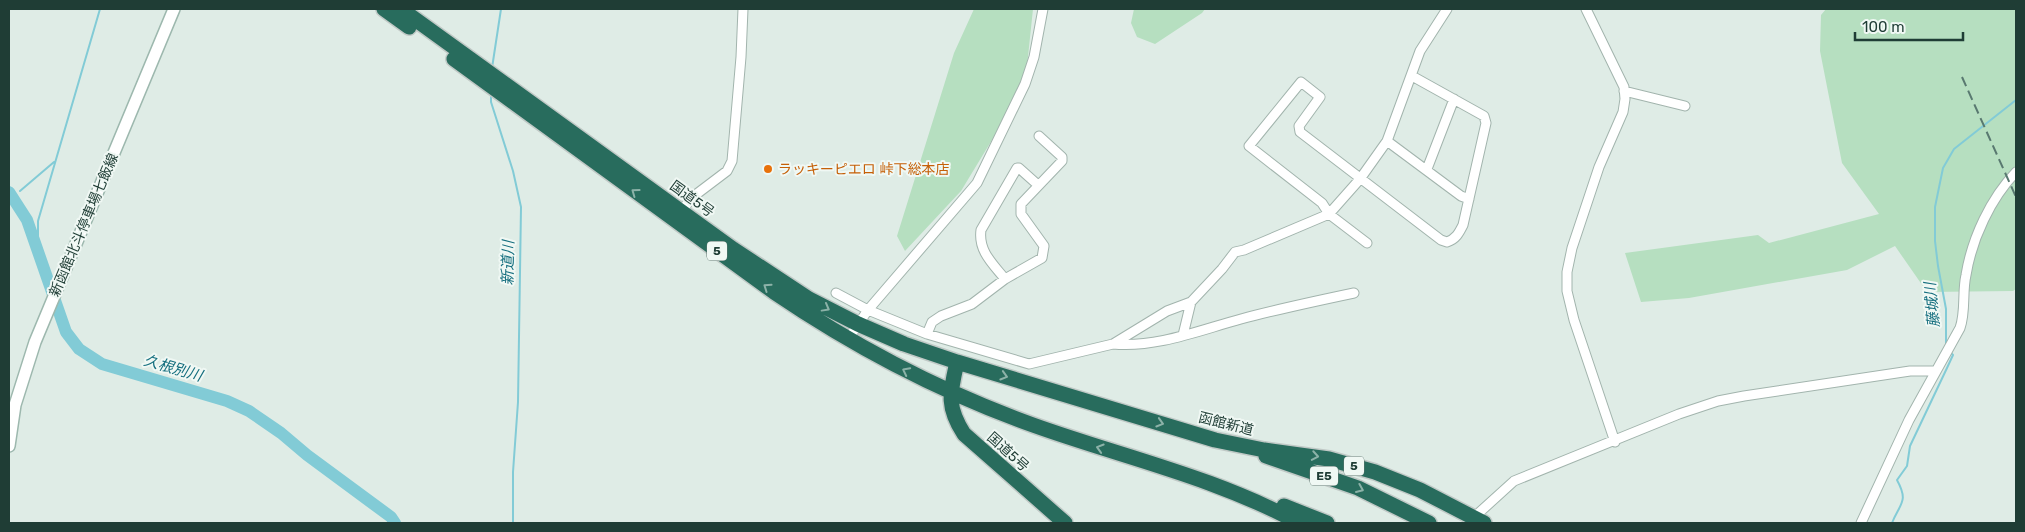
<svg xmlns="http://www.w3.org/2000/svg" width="2025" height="532" viewBox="0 0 2025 532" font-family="Rubik,'Noto Sans JP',sans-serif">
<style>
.green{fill:#b6dfc0}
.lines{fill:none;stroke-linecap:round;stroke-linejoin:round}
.stream{stroke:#82cbd6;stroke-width:2}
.river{stroke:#82cbd6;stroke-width:12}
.street-casing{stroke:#a2b4ad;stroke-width:11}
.secondary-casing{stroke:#9db8ae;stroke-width:14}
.highway-casing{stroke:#c0c9c6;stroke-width:18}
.street{stroke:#fff;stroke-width:9}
.secondary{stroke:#fff;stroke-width:11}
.highway{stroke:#286c5d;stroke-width:15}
.rail{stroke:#597970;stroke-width:2;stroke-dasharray:10 5;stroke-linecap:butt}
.oneway{stroke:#8cb2a8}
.food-dot{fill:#e8710a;stroke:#f0f8f4;stroke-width:2}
.labels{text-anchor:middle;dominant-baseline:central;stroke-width:4;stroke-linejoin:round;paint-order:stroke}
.shield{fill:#f0f8f4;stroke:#5e756e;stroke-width:1}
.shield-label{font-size:12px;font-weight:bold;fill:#1f3d35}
.food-label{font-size:14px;fill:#c56008;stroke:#f0f8f4;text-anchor:start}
.street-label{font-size:14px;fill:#1f3d35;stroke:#f0f8f4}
.water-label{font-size:15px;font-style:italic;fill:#146e7e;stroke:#f0f8f4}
</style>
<rect width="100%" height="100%" fill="#dfece6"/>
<path class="green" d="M974,9h59l-6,57 -12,36 -54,89 -56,60 -8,-15 57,-183z
M1134,9h71l-3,4 -47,31 -18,-7 -6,-14z
M1826,9h190v280l-3,2 -86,1 -32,-46 -48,24 -158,28 -48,4 -16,-49 133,-18 11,8 110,-29 -37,-51 -22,-112 1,-36z"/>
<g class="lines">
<path class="stream" d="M492,68l9,-59
M491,93v9l22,69 8,36 -3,195 -5,70v51
M20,191l34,-29
M38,247v-26l62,-212
M1946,345v-36l-8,-43 -3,-25v-34l8,-39 11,-19 62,-49
M1892,523c8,-20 17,-21 5,-43l10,-14 3,-20 37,-78 6,-13 -2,-2"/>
<path class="river" d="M9,192l18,28 39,112 13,17 23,15 125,37 22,10 32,22 26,22 84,62 4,6"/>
<g class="street-casing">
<path id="street" d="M1586,9l38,78 1,12 -2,13 -24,55 -27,81 -5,24v19l7,29 41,122
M1624,91l61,15
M1387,141l74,55 8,3
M1427,169l27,-70
M680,215l10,-16 37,-28 5,-10 9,-104 2,-48
M1367,243l-38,-29 -7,-11 -73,-57 52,-64 19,15 -21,29 1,6 141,108 6,2c9,-3 12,-9 16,-17l23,-102 -2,-7 -72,-40
M1005,279c-12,-15 -27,-28 -24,-49l36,-62h2l19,17
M836,293l32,17 59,24 102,30 84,-20 54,-33 24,-9 31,-33 13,-17 9,-2 85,-36 31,-35 27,-38 33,-90 27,-42
M927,334l5,-12 9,-6 31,-12 33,-25 37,-21 2,-12 -23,-32v-10l41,-43v-4l-23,-21
M1183,335l8,-33
M848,339l20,-29 109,-127 48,-99 9,-27 9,-48
M1113,344c44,4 87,-14 128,-25 37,-10 75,-18 113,-26
M1471,520l43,-39 165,-67 39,-13 26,-5 166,-25h26
M1861,523l48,-103 51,-92c6,-17 2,-36 6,-53 6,-37 25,-77 50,-103"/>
</g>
<g class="secondary-casing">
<path id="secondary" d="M9,446l6,-41 20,-63 139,-333"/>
</g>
<g class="highway-casing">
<path id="highway" d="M384,9l25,18
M401,9l332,240 76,50 49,25 46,20 53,18 258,78 49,10 65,9 46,13 45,18 64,33
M454,59l320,233c81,55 167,100 259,133 89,32 182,52 266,98
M957,362c-7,31 -11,44 7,72l101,89
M1266,456l92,32 71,35
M1284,506l43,17"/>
</g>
<use href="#street" class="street"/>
<use href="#secondary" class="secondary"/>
<use href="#highway" class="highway"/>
<path class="rail" d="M1962,77l54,120"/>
</g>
<defs><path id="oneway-chevron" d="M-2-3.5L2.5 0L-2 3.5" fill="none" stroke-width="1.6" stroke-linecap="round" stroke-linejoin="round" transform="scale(1.25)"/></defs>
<g class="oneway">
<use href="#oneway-chevron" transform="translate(635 192) rotate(-144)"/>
<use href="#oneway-chevron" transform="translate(767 287) rotate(-145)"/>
<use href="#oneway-chevron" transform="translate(826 308) rotate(29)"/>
<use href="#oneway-chevron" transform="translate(906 371) rotate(-153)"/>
<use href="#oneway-chevron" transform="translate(1004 376) rotate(17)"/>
<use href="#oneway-chevron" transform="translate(1160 423) rotate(17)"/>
<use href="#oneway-chevron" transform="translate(1100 448) rotate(-163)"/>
<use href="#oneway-chevron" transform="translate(1315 456) rotate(10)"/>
<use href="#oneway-chevron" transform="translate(1360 489) rotate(23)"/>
</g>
<circle class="food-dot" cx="768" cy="169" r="5"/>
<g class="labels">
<g class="shield">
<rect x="707" y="241.5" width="20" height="19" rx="4"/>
<rect x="1344" y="456.5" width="20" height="19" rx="4"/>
<rect x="1310" y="466.5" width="28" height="19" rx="4"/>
</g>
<g class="shield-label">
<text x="717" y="251">5</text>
<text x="1354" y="466">5</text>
<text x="1324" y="476">E5</text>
</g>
<g class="food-label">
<text x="778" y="169">ラッキーピエロ 峠下総本店</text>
</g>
<g class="street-label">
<text transform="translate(692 199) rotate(36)">国道5号</text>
<text transform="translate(84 225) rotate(-67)">新函館北斗停車場七飯線</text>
<text transform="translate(1226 424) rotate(14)">函館新道</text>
<text transform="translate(1008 452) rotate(42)">国道5号</text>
</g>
<g class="water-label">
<text transform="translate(508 263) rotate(-89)">新道川</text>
<text transform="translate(1932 305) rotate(-95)">藤城川</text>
<text transform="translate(173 368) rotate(16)">久根別川</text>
</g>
</g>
<rect width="2025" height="532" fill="none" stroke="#1f3d35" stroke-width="20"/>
<path d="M1855 32v8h108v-8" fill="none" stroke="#1f3d35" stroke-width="2.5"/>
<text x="1862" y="32" font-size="15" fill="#1f3d35" stroke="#f0f8f4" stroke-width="4" paint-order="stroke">100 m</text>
</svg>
